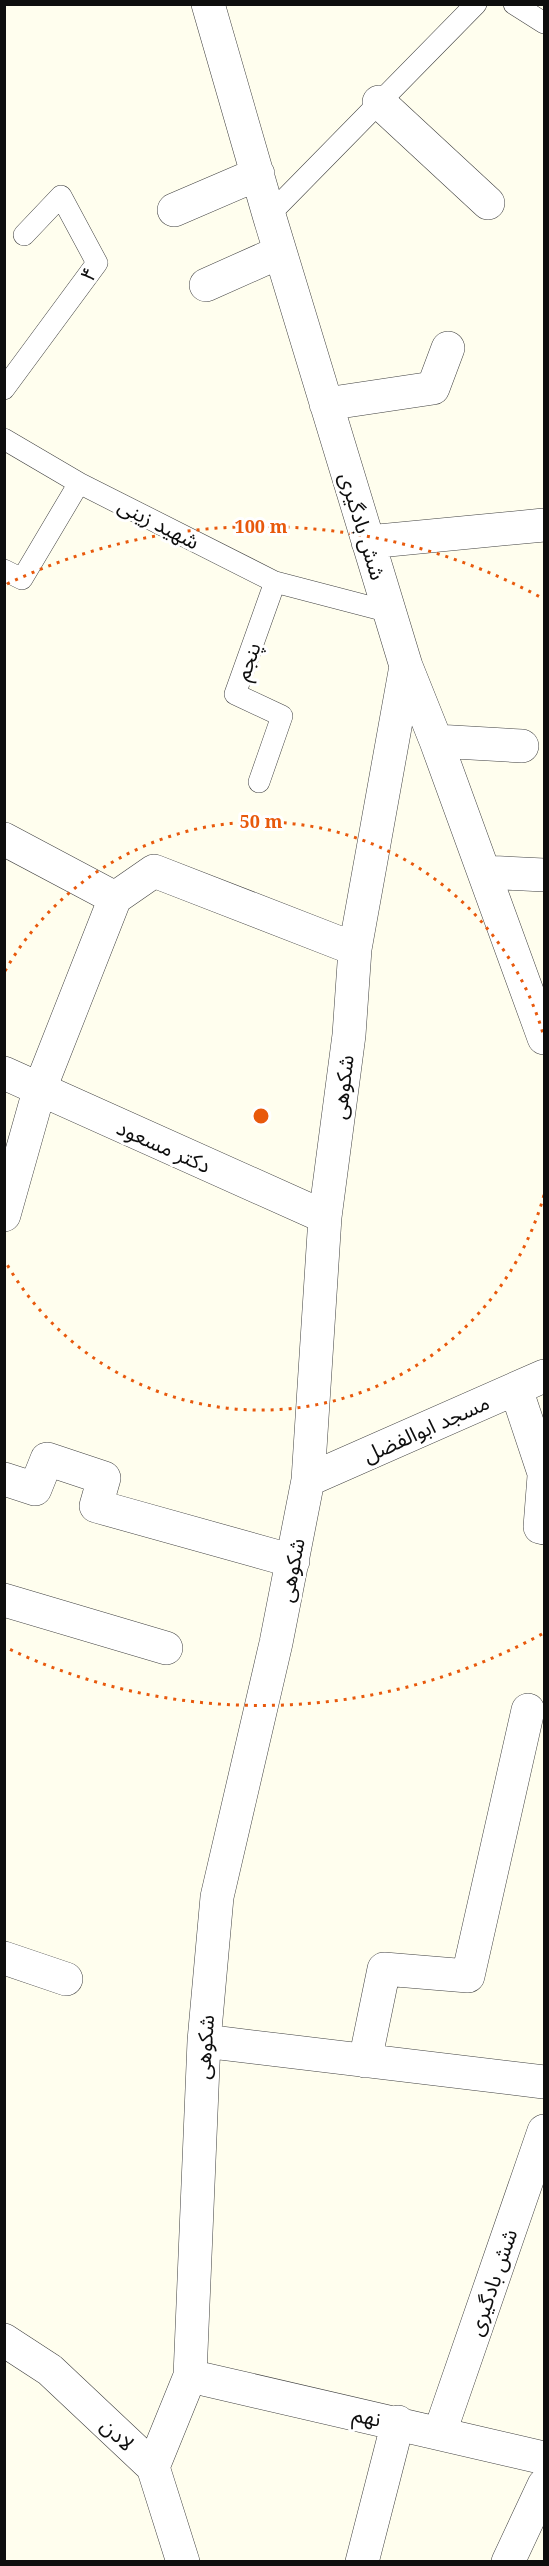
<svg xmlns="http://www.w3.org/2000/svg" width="549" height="2566" viewBox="0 0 549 2566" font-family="'Noto Serif','Noto Sans Arabic',serif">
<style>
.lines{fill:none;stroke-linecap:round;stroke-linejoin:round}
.service-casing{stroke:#414141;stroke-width:22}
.minor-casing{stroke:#414141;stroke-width:34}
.service{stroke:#fff;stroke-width:21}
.minor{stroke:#fff;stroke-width:33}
.ring{fill:none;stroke:#e8590c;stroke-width:3;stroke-dasharray:3 6}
.labels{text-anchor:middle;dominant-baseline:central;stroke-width:6;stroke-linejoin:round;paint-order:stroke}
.street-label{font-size:21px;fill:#0e0e0e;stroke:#fff}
.centre{fill:#e8590c;stroke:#fff;stroke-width:3}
.ring-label{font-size:18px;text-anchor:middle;font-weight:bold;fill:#e8590c;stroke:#fff;stroke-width:6;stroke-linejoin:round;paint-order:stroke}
</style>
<rect width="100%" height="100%" fill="#fffeee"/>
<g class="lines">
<g class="service-casing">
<path id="service" d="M514,4l30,19
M269,215l207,-211
M4,389l93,-126 -36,-67 -37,39
M4,439l75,44 196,99 115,30
M4,570l18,9 57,-96
M259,782l23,-66 -47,-22 40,-112"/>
</g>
<g class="minor-casing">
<path id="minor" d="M208,4l61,211 137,451 30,75 108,297
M379,102l109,101
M174,210l84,-36
M206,285l74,-33
M326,404l107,-16 15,-40
M368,542l176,-17
M436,741l86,5
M4,839l111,59
M484,872l60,3
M4,1073l321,144
M4,1215l35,-124 76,-193 39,-27 201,78
M516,1389l28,84
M544,1476l-4,51 4,1
M4,1479l31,10 12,-30 57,19 -8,28 197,55
M308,1480l236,-104
M4,1600l162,48
M4,1958l62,21
M204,2041l340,41
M365,2061l19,-92 84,7 60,-266
M4,2340l46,30 103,97 30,95
M190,2376l354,82
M440,2432l104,-301
M153,2467l37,-91 14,-335 13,-144 59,-254 32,-163 17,-263 24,-182 6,-86 51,-283
M362,2562l36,-140
M508,2562l36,-77"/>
</g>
<use href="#service" class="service"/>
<use href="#minor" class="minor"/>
</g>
<g class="ring">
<path d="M544 1195A294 294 0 0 1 5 1261M5 971A294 294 0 0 1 544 1037"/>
<path d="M542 1634A589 589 0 0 1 7 1648M7 584A589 589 0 0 1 542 598"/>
</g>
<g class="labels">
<g class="street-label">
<text transform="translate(88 274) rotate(-59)">۴</text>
<text transform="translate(159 523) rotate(27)">شهید زینی</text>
<text transform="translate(363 526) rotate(73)">شش بادگیری</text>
<text transform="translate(247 661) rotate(-70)">پنجم</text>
<text transform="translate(342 1087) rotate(-83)">شکوهی</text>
<text transform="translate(164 1146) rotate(24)">دکتر مسعود</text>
<text transform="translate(426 1428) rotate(-24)">مسجد ابوالفضل</text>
<text transform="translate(291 1570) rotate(-79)">شکوهی</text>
<text transform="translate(204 2047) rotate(-86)">شکوهی</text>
<text transform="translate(492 2282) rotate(-71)">شش بادگیری</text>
<text transform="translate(367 2416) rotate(13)">نهم</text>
<text transform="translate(118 2434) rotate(43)">لادن</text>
</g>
</g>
<circle cx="261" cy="1116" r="9" class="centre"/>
<g class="ring-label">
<text x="261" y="533">100 m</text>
<text x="261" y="828">50 m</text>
</g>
<rect width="549" height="2566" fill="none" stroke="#0e0e0e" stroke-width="12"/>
</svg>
